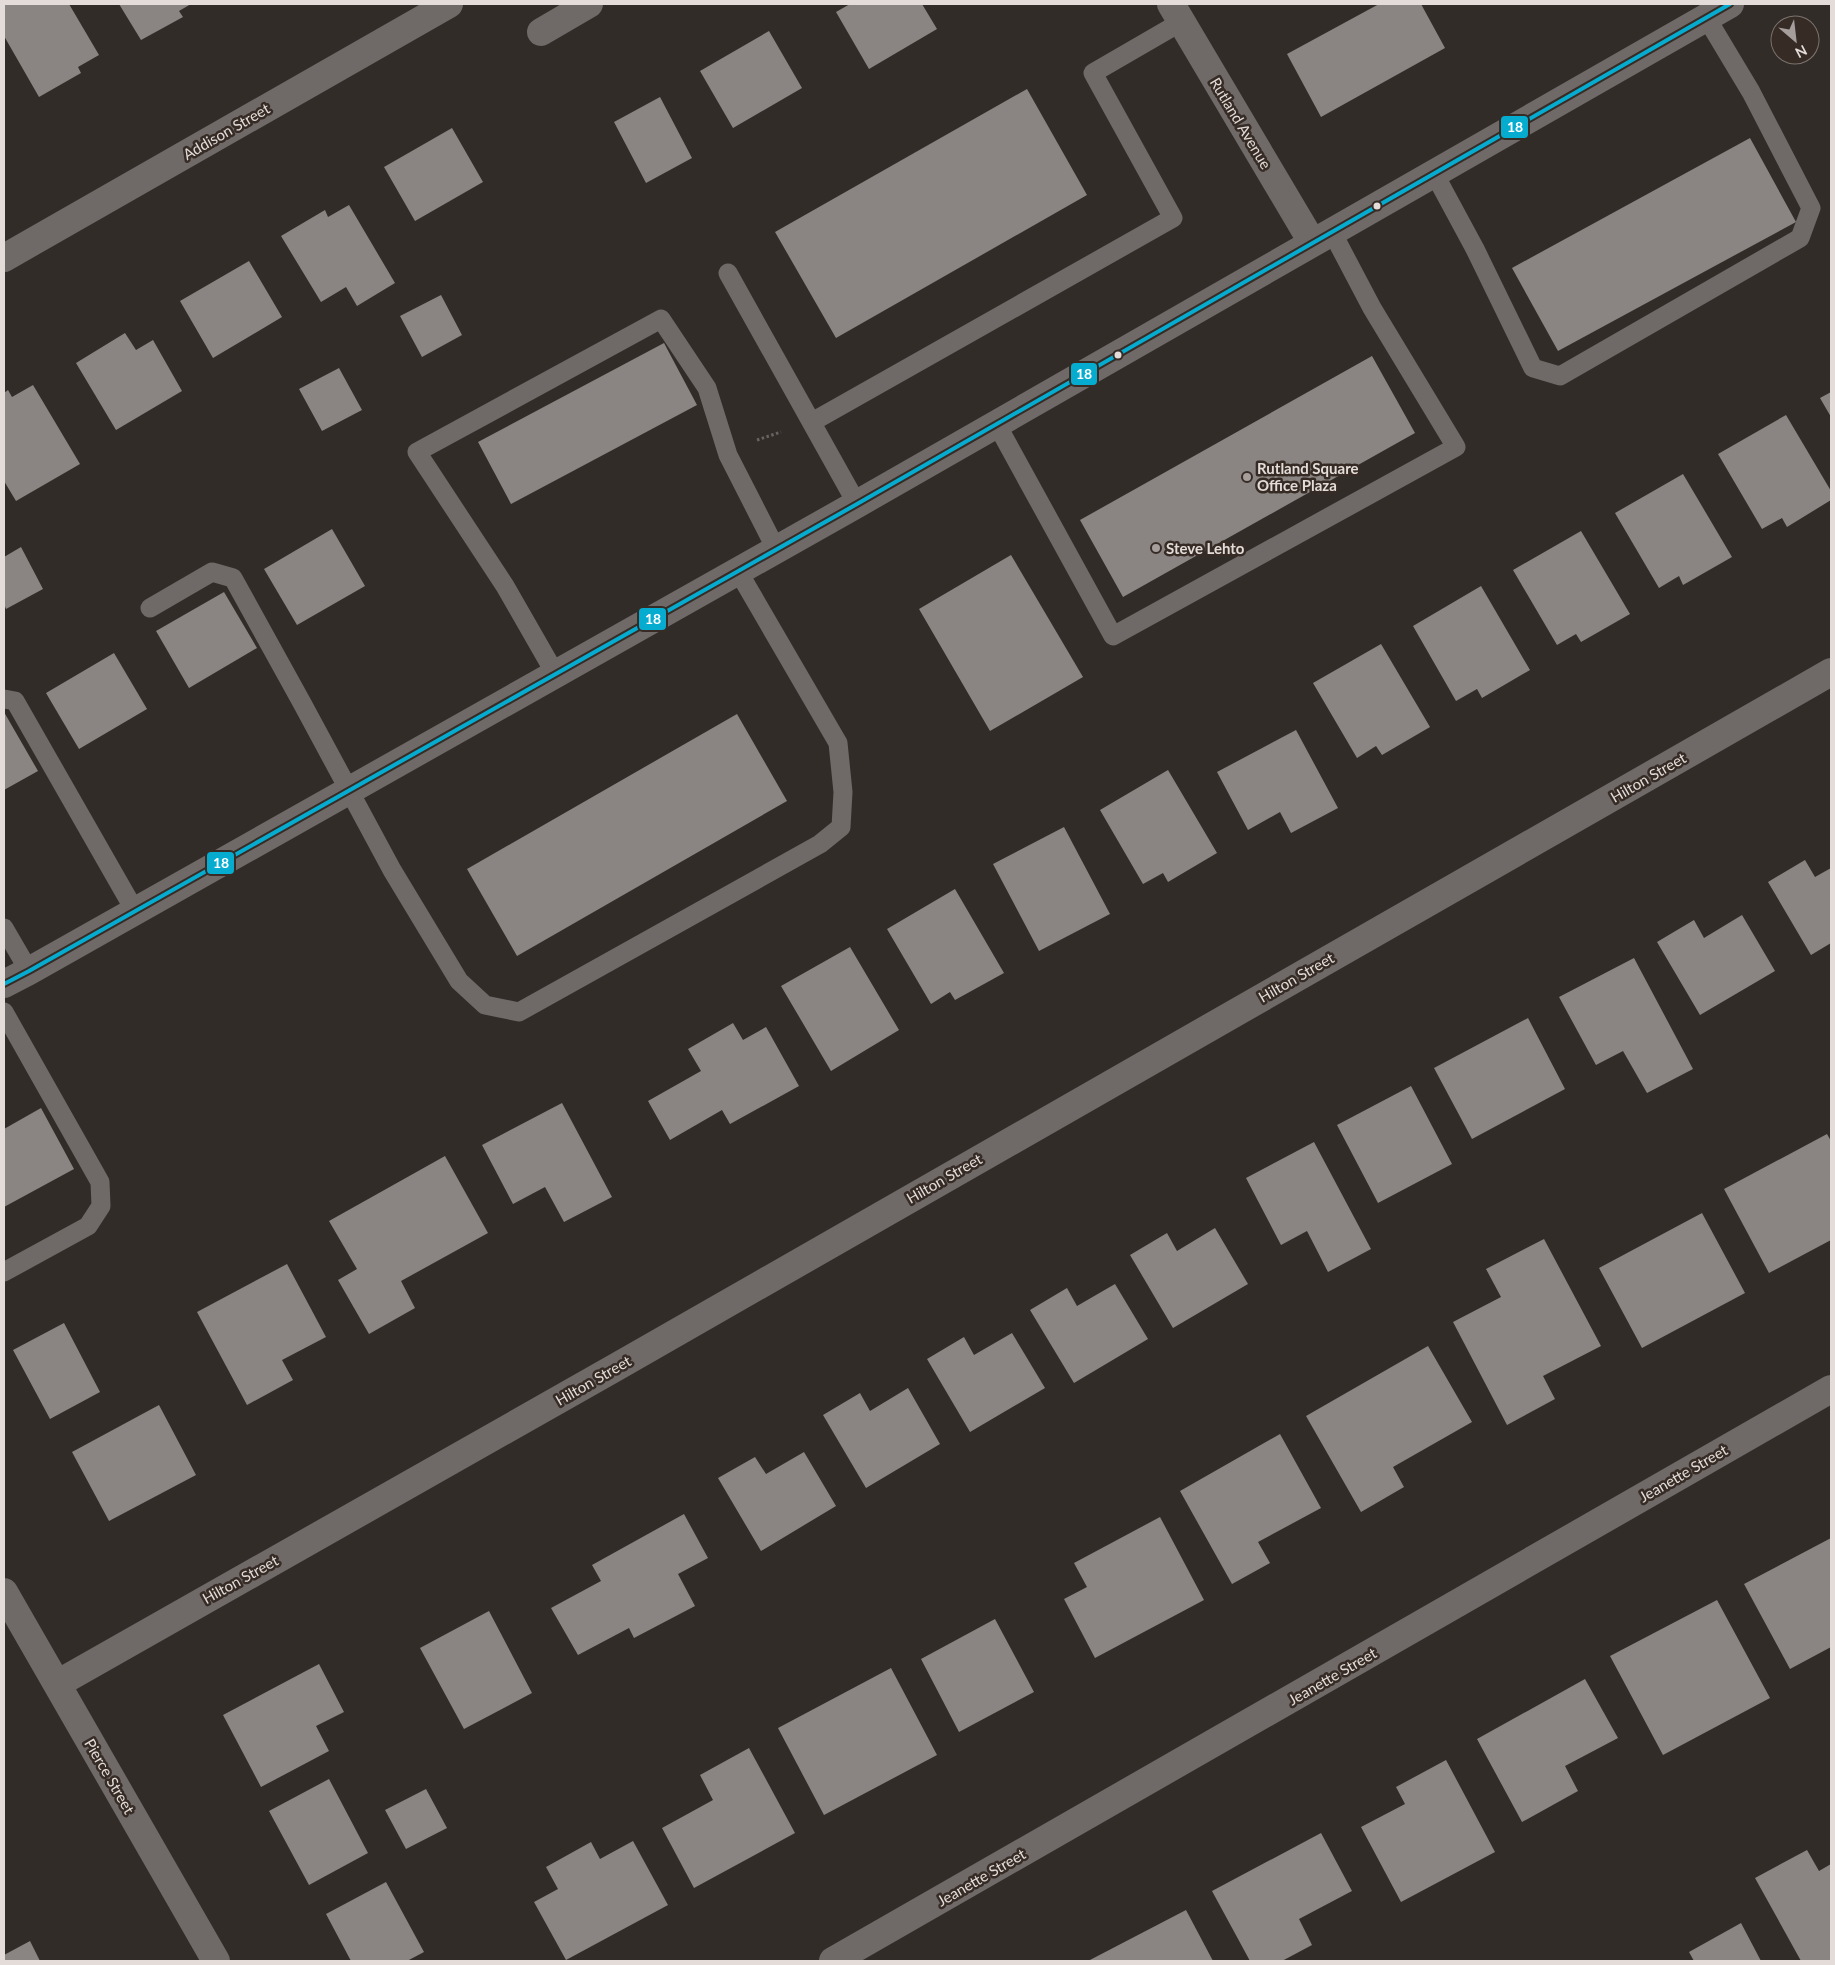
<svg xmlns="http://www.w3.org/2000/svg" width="1835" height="1965" viewBox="0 0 1835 1965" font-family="Lato,sans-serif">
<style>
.building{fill:#8a8582}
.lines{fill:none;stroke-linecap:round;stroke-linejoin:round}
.path{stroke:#686361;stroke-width:3;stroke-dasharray:2.5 2.5;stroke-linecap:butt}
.lane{stroke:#6f6a68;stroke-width:19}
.street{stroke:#6f6a68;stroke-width:28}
.secondary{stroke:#6f6a68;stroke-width:28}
.bus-1-casing{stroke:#362b25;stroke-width:8}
.bus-1{stroke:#06acd0;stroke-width:4}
.bus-dot{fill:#e3dcd8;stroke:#362b25;stroke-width:2}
.poi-dot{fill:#a59e9b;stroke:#362b25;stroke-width:2}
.labels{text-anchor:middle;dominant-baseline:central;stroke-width:5;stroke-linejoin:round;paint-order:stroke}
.street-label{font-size:15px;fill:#e3dcd8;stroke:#362b25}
.poi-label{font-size:15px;font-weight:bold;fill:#e3dcd8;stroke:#362b25;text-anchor:start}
.line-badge{stroke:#362b25;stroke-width:2}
.badge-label{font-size:14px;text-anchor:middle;font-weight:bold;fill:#fff}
</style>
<rect width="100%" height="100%" fill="#322c29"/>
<path class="building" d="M6,4h63l30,51 -21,12 3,6 -42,24 -35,-61v-31z
M119,4h72l-12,7 4,6 -42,23z
M850,4h72l15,25 -68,40 -33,-57z
M1379,4h42l24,44 -124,69 -34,-63z
M769,31l33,57 -69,40 -33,-57z
M1027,89l60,106 -251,143 -61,-106z
M660,97l32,61 -46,25 -32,-61z
M452,128l31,54 -68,39 -31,-54z
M1750,138l46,84 -238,129 -46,-83z
M349,205l46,78 -38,23 -11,-19 -25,15 -40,-66 44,-26 3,7z
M249,261l33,56 -69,41 -33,-57z
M441,295l21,40 -40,22 -22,-41z
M125,333l11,17 17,-10 29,51 -66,39 -40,-67z
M664,343l33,62 -186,99 -33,-62z
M1372,356l43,77 -292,164 -43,-77z
M339,368l23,42 -40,21 -23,-42z
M33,385l47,79 -64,37 -12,-20v-88l4,-3 4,7z
M1831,392v25l-11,-19z
M1786,415l45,76v9l-44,27 -5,-9 -20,11 -44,-75z
M1683,474l49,83 -49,28 -4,-9 -20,12 -44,-75z
M332,529l33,57 -68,39 -33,-56z
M1581,531l49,83 -49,28 -5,-8 -19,11 -44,-75z
M21,547l22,42 -37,20 -2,-5v-47z
M1011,555l72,122 -93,54 -71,-122z
M1481,586l49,84 -48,28 -5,-9 -21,12 -43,-75z
M224,592l33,56 -68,40 -33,-57z
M1381,644l49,83 -48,28 -6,-9 -19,12 -44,-75z
M114,653l33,56 -68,40 -33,-56z
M4,712l34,59 -34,19z
M737,714l50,87 -270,155 -50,-87z
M1296,730l42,78 -47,25 -11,-21 -32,18 -31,-58z
M1168,770l49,83 -49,29 -5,-9 -20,11 -43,-74z
M1064,827l46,87 -71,37 -46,-87z
M1805,860l10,17 16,-9v75l-20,12 -43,-73z
M955,889l49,84 -49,27 -5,-8 -19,12 -44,-75z
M1742,915l33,56 -75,44 -43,-73 37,-22 10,18z
M850,947l49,83 -68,41 -50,-85z
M1634,958l59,111 -46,24 -24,-42 -27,14 -37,-68z
M1528,1018l37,71 -93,50 -38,-71z
M733,1023l10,17 23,-13 33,59 -69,38 -8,-14 -52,30 -22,-39 53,-30 -13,-22z
M1411,1086l41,78 -74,39 -41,-78z
M562,1103l50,94 -48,25 -19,-35 -32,17 -31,-59z
M41,1108l33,61 -70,38v-78z
M1827,1134l4,7v99l-62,33 -45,-84z
M1314,1142l57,107 -43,23 -21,-41 -26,14 -35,-67z
M445,1156l43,77 -87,48 14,27 -46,26 -31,-54 19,-11 -28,-48z
M1702,1213l43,80 -103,55 -43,-80z
M1215,1228l33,56 -75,44 -43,-73 37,-22 10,18z
M1544,1239l57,107 -58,30 12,23 -48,26 -54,-103 48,-25 -15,-28z
M287,1264l39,73 -44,23 11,20 -46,25 -50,-93z
M1115,1284l33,55 -74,44 -44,-73 37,-22 10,18z
M64,1323l36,69 -50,27 -37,-69z
M1012,1333l33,55 -75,44 -43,-73 37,-22 10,18z
M1428,1346l44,76 -79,45 11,20 -43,25 -55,-96z
M908,1388l32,56 -74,44 -43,-73 37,-22 10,18z
M159,1405l37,70 -87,46 -37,-69z
M1280,1434l41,74 -63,34 12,21 -38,21 -52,-93z
M804,1452l32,54 -75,45 -43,-73 37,-21 11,17z
M684,1514l24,44 -30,16 17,32 -61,32 -5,-10 -51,27 -27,-47 50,-27 -9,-16z
M1160,1517l44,83 -109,58 -31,-59 23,-12 -13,-24z
M1831,1538v109l-41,22 -46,-85z
M1717,1600l53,98 -107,57 -53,-99z
M489,1611l43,82 -68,36 -44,-81z
M995,1619l39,73 -75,40 -38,-73z
M319,1664l25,48 -28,14 13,25 -68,36 -38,-72z
M891,1668l46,87 -113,60 -46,-87z
M1585,1679l33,59 -53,28 13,25 -56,31 -45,-83z
M749,1748l46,85 -101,55 -32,-60 51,-28 -13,-25z
M1446,1760l49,92 -94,50 -40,-75 44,-23 -9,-17z
M329,1779l39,74 -59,32 -40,-74z
M426,1789l21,39 -41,21 -21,-39z
M1321,1833l31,58 -53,28 13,26 -30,16h-32l-38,-70z
M633,1841l35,64 -102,55 -32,-58 24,-13 -12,-22 45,-25 9,17z
M1807,1850l12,21 12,-7v97h-30l-46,-83z
M386,1882l38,70 -17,9h-56l-25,-47z
M1186,1910l27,51h-125z
M1741,1923l20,38h-67l-5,-9z
M30,1941l10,20h-36v-6z"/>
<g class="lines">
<path class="path" d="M757,440l24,-8"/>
<path class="lane" d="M1434,173l41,76 58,119 27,8 240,-138 11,-30 -60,-116 -45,-75
M728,273l129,231
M812,422l361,-204 -80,-145 88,-51
M996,423l117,213 343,-189 -84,-139 -40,-76
M150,608l62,-36 21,6 69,125 90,167 67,111 26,24 34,7 301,-168 21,-17 2,-35 -5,-49 -100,-172
M556,675l-51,-89 -88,-134 244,-133 46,69 21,67 48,94
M4,699l11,2 120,210
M4,928l25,43
M4,1012l96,170 1,24 -13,20 -84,46"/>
<path class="street" d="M1171,4l141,238
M541,32l48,-28
M4,258l445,-254
M4,1592l212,369
M57,1684l561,-318 1213,-694
M833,1961l998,-572"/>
<path class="secondary" d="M4,984l25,-13 828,-467 873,-500"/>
<g class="bus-1-casing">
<path id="bus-1" d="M4,984l25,-13 828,-467 873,-500"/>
</g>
<use href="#bus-1" class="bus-1"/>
</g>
<g class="bus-dot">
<circle cx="1377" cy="206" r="4.5"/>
<circle cx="1118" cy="355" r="4.5"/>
</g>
<g class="poi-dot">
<circle cx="1247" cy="477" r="5"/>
<circle cx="1156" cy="548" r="5"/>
</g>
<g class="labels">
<g class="street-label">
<text transform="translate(1241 123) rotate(59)">Rutland Avenue</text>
<text transform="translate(226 131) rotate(-30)">Addison Street</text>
<text transform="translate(1648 777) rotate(-30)">Hilton Street</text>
<text transform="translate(1296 977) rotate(-30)">Hilton Street</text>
<text transform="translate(944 1178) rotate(-30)">Hilton Street</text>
<text transform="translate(593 1380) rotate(-30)">Hilton Street</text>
<text transform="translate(1683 1473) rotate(-30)">Jeanette Street</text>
<text transform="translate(240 1579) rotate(-29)">Hilton Street</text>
<text transform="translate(1332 1676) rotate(-30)">Jeanette Street</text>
<text transform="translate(110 1776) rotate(60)">Pierce Street</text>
<text transform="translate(981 1877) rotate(-30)">Jeanette Street</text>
</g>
<g class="poi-label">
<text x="1257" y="468">Rutland Square<tspan x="1257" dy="17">Office Plaza</tspan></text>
<text x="1166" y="548">Steve Lehto</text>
</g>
</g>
<g class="line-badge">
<rect x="1500" y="115" width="29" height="24" rx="5" fill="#06acd0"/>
<rect x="1070" y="362" width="28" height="24" rx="5" fill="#06acd0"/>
<rect x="638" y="607" width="29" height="24" rx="5" fill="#06acd0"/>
<rect x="206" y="851" width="29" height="24" rx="5" fill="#06acd0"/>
</g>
<g class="badge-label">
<text x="1515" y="132">18</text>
<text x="1084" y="379">18</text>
<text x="653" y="624">18</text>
<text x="221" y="868">18</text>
</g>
<rect width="1835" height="1965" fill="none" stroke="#e3dcd8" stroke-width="10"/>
<g transform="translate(1795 40) rotate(152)"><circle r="24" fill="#362b25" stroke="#7b726d"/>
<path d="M0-4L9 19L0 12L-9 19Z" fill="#a59e9b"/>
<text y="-8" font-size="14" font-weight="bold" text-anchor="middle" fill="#e3dcd8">N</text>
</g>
</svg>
